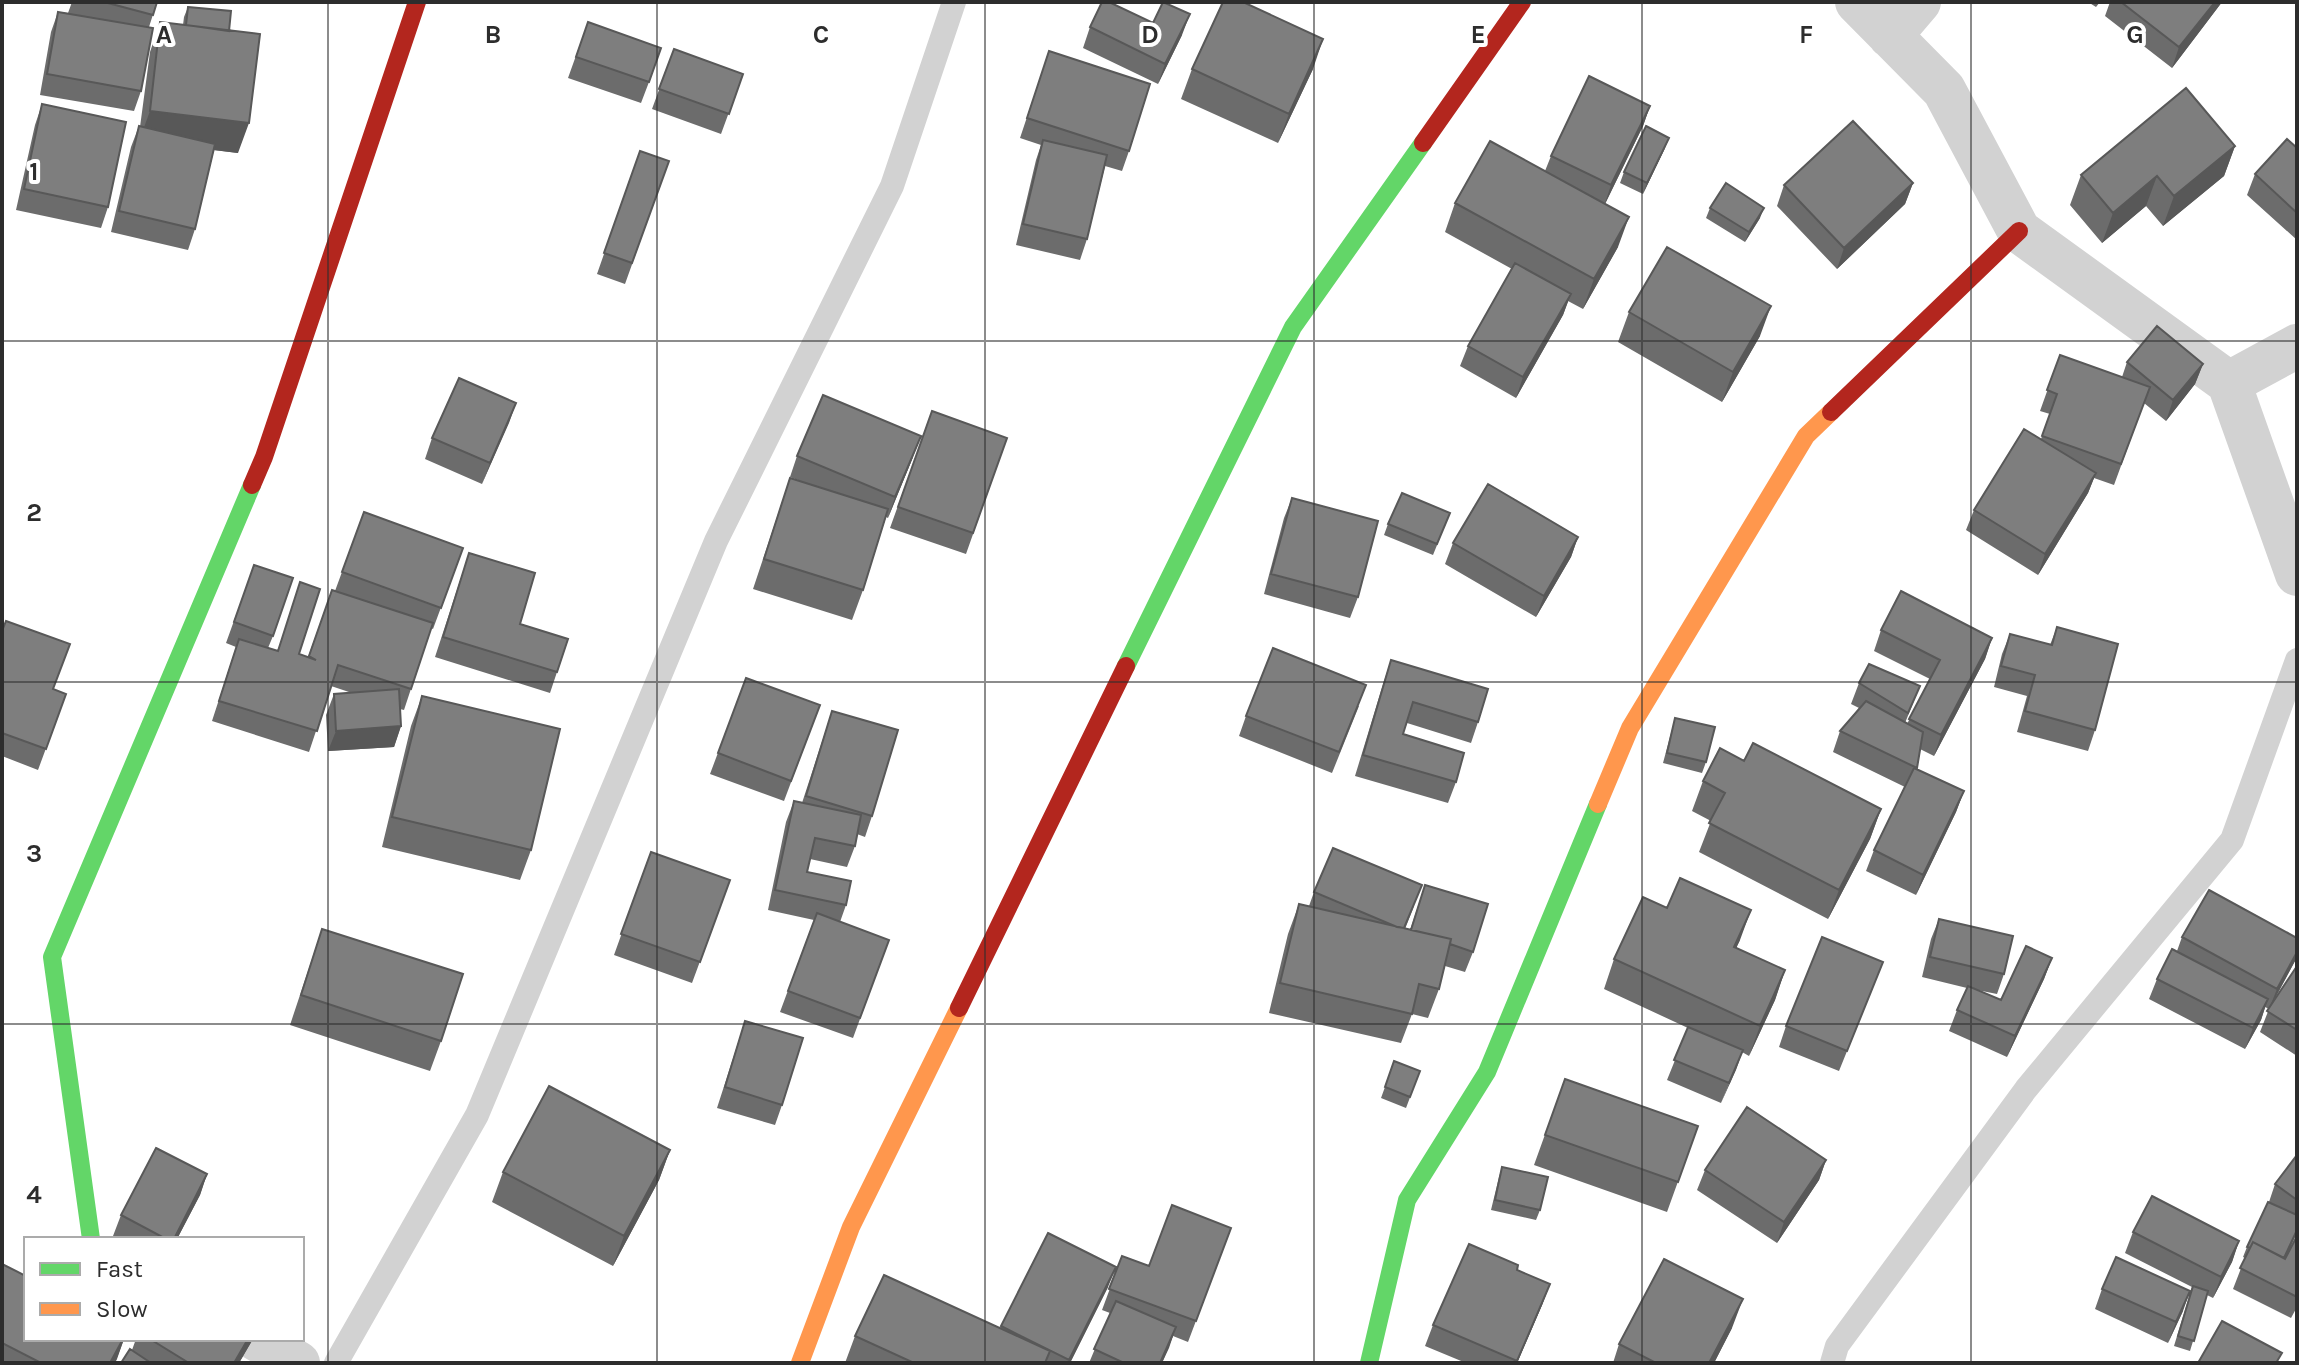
<svg xmlns="http://www.w3.org/2000/svg" width="2299" height="1365" viewBox="0 0 2299 1365" font-family="Karla,sans-serif">
<style>
.lines{fill:none;stroke-linecap:round;stroke-linejoin:round}
.lane{stroke:#d2d2d2;stroke-width:24}
.street{stroke:#d2d2d2;stroke-width:44}
.fast{stroke:#63d668;stroke-width:18}
.slow{stroke:#ff974d;stroke-width:18}
.jam{stroke:#b3261e;stroke-width:18}
.wall{fill:#6c6c6c}
.shaded-wall{fill:#585858}
.building{fill:#7e7e7e;stroke:#585858;stroke-width:2}
.grid{fill:none;stroke:#2d2d2d;stroke-width:2;stroke-opacity:0.55}
.grid-label{font-size:26px;text-anchor:middle;font-weight:bold;fill:#2d2d2d;stroke:#fff;stroke-width:8;stroke-linejoin:round;paint-order:stroke}
</style>
<rect width="100%" height="100%" fill="#fff"/>
<g class="lines">
<path class="lane" d="M336,1363l141,-248 239,-574 176,-355 62,-184
M1832,1363l5,-17 189,-257 206,-249 65,-180"/>
<path class="street" d="M1857,2l87,88 75,141 210,152 68,191
M1890,36l29,-34
M2229,383l68,-37
M256,1339l42,24"/>
<path class="fast" d="M1126,666l167,-339 130,-184
M91,1239l-39,-282 200,-472
M1369,1363l38,-163 80,-128 111,-268"/>
<path class="slow" d="M1598,804l32,-76 176,-292 25,-24
M800,1363l51,-136 108,-219"/>
<path class="jam" d="M1423,143l99,-141
M1831,412l188,-181
M252,485l12,-28 153,-455
M959,1008l167,-342"/>
</g>
<path class="wall" d="M72,2h85l-8,25 -8,64 -7,20 -94,-16 11,-63 7,-20 10,1z
M2088,2h12l-4,5z
M2110,2h112l-50,66 -67,-52z
M188,7l41,24 9,122 -24,-3 -19,79 -7,21 -77,-18 20,-85 8,-21 1,1 10,-75 10,-30 23,3 1,-8z
M588,22l61,60 -8,21 -73,-25z
M1153,23l29,12 -24,49 -75,-36 7,-21z
M674,49l69,25 -22,60 -69,-25z
M1049,51l80,100 -7,20 -17,-5 -18,73 -7,21 -64,-15 20,-85 5,-15 -21,-7z
M1192,69h121l-35,74 -97,-44z
M42,104l66,103 -7,21 -85,-18 19,-85z
M1650,106l-7,20 -38,78 13,43 -35,62 -15,-8 -5,14 -47,83 -56,-32 8,-20 44,-77 -67,-37 10,-29 90,-32 6,-15z
M2235,146l-11,30 -61,50 -17,-20 -44,37 -32,-38 11,-30z
M1665,148l-22,46 -23,-11 4,-11z
M2297,148v92l-50,-45 8,-21z
M640,151l29,10 -44,123 -28,-10z
M1913,183l-8,21 -68,65 -60,-63 7,-21z
M1710,208l50,10 -15,24 -39,-24z
M1629,312l131,24 -38,66 -104,-60z
M2060,355l62,22 5,-15 76,2 -8,20 -29,37 -22,-18 -30,82 -20,-7 -6,15 -50,82 -72,-45 8,-20 67,-71 9,-25 -10,-3z
M516,403l-34,81 -57,-25 7,-21z
M932,411l75,27 -41,116 -76,-26z
M797,456l116,1 -25,61 -2,-1 -23,73 -11,30 -99,-31 37,-111 13,4 -13,-5z
M1292,498l66,99 -8,21 -86,-24 20,-76z
M364,512l99,36 -30,81 -2,-1 -27,82 -4,-1 1,17 -7,21 -66,4 -2,-36 8,-21 18,-1 -21,-7 -22,66 -97,-31 24,-74 -10,-4 28,-78 19,71 -5,12 10,3 22,-69 -1,72 9,3 24,-67 3,1z
M1450,513l-17,42 -49,-20 4,-11z
M1578,537l-7,20 -35,60 -91,-53 8,-21z
M469,553l51,71 37,48 -7,21 -115,-36z
M2057,627l38,103 -7,21 -71,-19 10,-36 -33,-9 8,-33 8,-20 40,11z
M1881,630l111,8 -7,21 -51,97 -14,-7 -3,20 47,22 -8,21 -40,83 -50,-24 8,-21 31,-63 -72,-35 7,-21 19,-23 -8,-4 8,-21 61,3 -15,37 2,1 23,-45 -56,-28z
M2,631l51,58 13,5 -28,76 -36,-14z
M1391,660l87,62 -7,21 -64,-20 -4,11 53,48 -8,21 -93,-27 29,-95z
M746,678l74,27 -36,96 -74,-27z
M422,696l109,154 -11,30 -138,-33 29,-121z
M1359,706l-27,67 -93,-37 7,-20z
M832,711l40,105 -7,21 -8,-3 -2,12 -8,21 -37,-8 -3,13 39,33 -6,17 49,18 -36,98 -73,-26 34,-92 -46,-10 18,-88 8,-21 8,2z
M1675,718l31,44 -4,11 -39,-10z
M1744,761l137,48 -11,30 -42,80 -129,-67 12,-31 -19,-10 11,-30z
M651,852l79,28 -38,103 -78,-28z
M1425,885l48,67 -8,20 -20,-6 -6,23 -11,29 -16,-4 -11,29 -132,-30 19,-79 11,-30 10,2 5,-14 100,14 -9,23 5,1z
M1939,919l65,55 -7,20 -20,-4 24,10 51,-42 -8,21 -37,78 -58,-26 8,-21 10,-22 -45,-11 9,-38z
M322,929l119,112 -11,30 -140,-46z
M2182,937l113,24 -24,45 26,-40v90l-37,-24 9,-23 -4,-2 -4,13 -16,29 -96,-50 8,-20 20,-28z
M1740,940l-4,8 49,22 -10,30 -26,56 -7,-4 -21,51 -54,-23 21,-52 -84,-39 10,-30z
M1883,962l-44,109 -60,-24 7,-21z
M745,1021l37,84 -7,20 -58,-17z
M1420,1071l-14,37 -25,-10 4,-11z
M1565,1079l133,47 -31,86 -133,-47z
M670,1150l-11,30 -46,86 -121,-64 11,-30z
M2297,1155v78l-12,25 12,-22v71l-6,11 -58,-29 12,-31 -2,-1 4,-10 22,-45 6,-18z
M1826,1160l-7,20 -42,63 -80,-53 8,-20z
M1502,1167l38,43 -4,10 -45,-10 8,-33z
M207,1174l-7,21 -23,44h-58l-6,-3 8,-21z
M1231,1228l-43,114 -15,-6 -11,27h-73l21,-50 -8,-3 20,-54 27,10z
M2133,1232l106,9 -7,21 -19,36 -6,-3 -17,56 -16,-5 18,-59 -67,-34z
M1048,1233l60,54 -38,76h-225l10,-27 145,-8z
M2,1264l24,75h98l-9,24h-113z
M1517,1270l33,14 -8,21 -25,58h-51l-41,-17 8,-21z
M2102,1289l81,22 -15,32 -73,-34z
M1732,1328l-18,35h-101l6,-19z
M136,1339h117l-14,24h-118l11,-13z"/>
<path class="shaded-wall" d="M2215,2h7l-50,66 7,-21z
M1190,14l-8,21 -24,49 7,-20z
M1323,39l-10,30 -35,74 11,-29z
M1650,106l-7,20 -39,80 7,-21z
M150,111l99,12 -11,30 -99,-12z
M1669,138l-4,10 -22,46 4,-11z
M2235,146l-11,30 -61,50 11,-30z
M2157,176l-11,30 -44,37 11,-30z
M1913,183l-8,21 -68,65 7,-21z
M1764,208l-4,10 -15,24 4,-10z
M1629,217l-11,30 -35,62 11,-30z
M1571,294l-8,21 -47,83 7,-21z
M1771,306l-11,30 -38,66 11,-30z
M2203,364l-8,20 -29,37 7,-21z
M516,403l-7,20 -27,61 8,-21z
M921,436l-8,21 -25,61 7,-21z
M2096,473l-8,20 -50,82 7,-21z
M1578,537l-7,20 -35,60 8,-21z
M1992,638l-7,21 -51,97 7,-21z
M401,726l-7,21 -66,4 8,-20z
M1964,791l-8,21 -40,83 7,-20z
M1881,809l-11,30 -42,80 11,-29z
M1751,910l-11,30 -17,36 11,-29z
M2297,952l-2,9 -26,48 8,-20z
M2052,958l-8,21 -37,78 8,-21z
M1785,970l-10,30 -26,56 11,-30z
M2268,999l-7,21 -16,29 8,-21z
M1743,1050l-7,20 -15,33 8,-20z
M670,1150l-11,30 -46,86 11,-30z
M1826,1160l-7,20 -42,63 7,-21z
M207,1174l-7,21 -23,44h-3z
M2239,1241l-7,21 -19,36 8,-21z
M1116,1267l-8,20 -38,76h-2z
M1550,1284l-8,21 -25,58h-1z
M2190,1291l-7,20 -15,32 8,-21z
M1743,1299l-11,29 -18,35h-5z
M1176,1327l-7,21 -7,15h-2z
M123,1339h1l-7,20 -2,4h-5z
M248,1339h5l-14,24h-5z"/>
<path class="building" d="M104,2h53l-4,13z
M1102,2h7l44,21 10,-21 27,12 -25,50 -75,-37z
M1223,2h20l80,37 -34,75 -97,-45z
M2121,2h94l-36,45z
M188,7l43,4 -2,20 -43,-6z
M58,12l95,16 -12,63 -94,-17z
M160,22l100,12 -11,89 -99,-12z
M588,22l73,26 -12,34 -73,-25z
M674,49l69,25 -14,40 -70,-25z
M1049,51l101,33 -21,67 -102,-33z
M1589,76l61,30 -39,79 -60,-29z
M2186,88l49,58 -61,50 -17,-20 -44,37 -32,-38z
M42,104l84,18 -18,85 -84,-18z
M1853,121l60,62 -69,65 -60,-63z
M139,126l76,18 -20,85 -76,-18z
M1646,126l23,12 -22,45 -23,-11z
M2287,139l10,9v65l-42,-39z
M1043,140l64,15 -20,84 -64,-15z
M1490,141l139,76 -35,62 -139,-76z
M640,151l29,10 -37,102 -28,-10z
M1726,183l38,25 -15,24 -39,-24z
M1667,247l104,59 -38,66 -104,-60z
M1515,263l56,31 -48,83 -55,-31z
M2157,326l46,38 -30,36 -46,-38z
M2060,355l90,32 -29,77 -79,-28 15,-42 -10,-4z
M459,378l57,25 -26,60 -58,-25z
M823,395l98,41 -26,61 -98,-41z
M932,411l75,27 -34,95 -75,-26z
M2024,429l72,44 -51,81 -71,-44z
M790,478l98,31 -25,81 -99,-31z
M1488,484l90,53 -34,59 -91,-53z
M1402,493l48,20 -13,31 -49,-20z
M1292,498l86,23 -20,76 -87,-23z
M364,512l99,36 -22,60 -99,-36z
M469,553l66,20 -15,51 48,15 -11,33 -114,-35z
M254,565l39,13 -20,58 -39,-14z
M300,582l20,7 -21,65 17,6 -7,-4 23,-66 101,33 -22,66 -73,-24 -21,66 -98,-30 20,-62 39,12z
M1901,591l91,47 -51,97 -32,-16 31,-59 -59,-30z
M6,621l64,23 -17,45 13,5 -20,55 -44,-16v-102z
M2057,627l61,17 -23,86 -70,-19 10,-36 -34,-9 9,-32 42,11z
M1273,648l93,37 -27,67 -93,-36z
M1391,660l97,29 -10,33 -65,-20 -10,32 61,19 -8,29 -93,-27z
M1869,664l51,22 -12,27 -49,-30z
M746,678l74,27 -29,76 -73,-28z
M399,689l2,37 -65,5 -2,-37z
M422,696l138,33 -29,121 -139,-33z
M1866,701l57,31 -6,36 -77,-37z
M832,711l66,19 -26,86 -66,-20z
M1675,718l40,9 -9,35 -39,-9z
M1753,743l128,66 -42,81 -130,-67 16,-30 -22,-12 17,-33 24,13z
M1914,768l50,23 -41,84 -49,-25z
M794,801l67,14 -6,31 -40,-8 -8,34 44,9 -5,24 -71,-15z
M1333,848l89,37 -18,43 -7,-1 -83,-35z
M651,852l79,28 -30,82 -79,-28z
M1680,878l71,32 -17,37 51,23 -25,56 -146,-67 29,-62 24,11z
M1425,885l63,19 -15,48 -23,-8 1,-5 -40,-9z
M2209,890l88,48v14l-20,37 -95,-52z
M1299,904l152,35 -12,50 -20,-5 -7,30 -132,-31z
M817,913l72,27 -29,78 -72,-27z
M1939,919l74,17 -9,38 -74,-17z
M322,929l141,45 -22,67 -140,-46z
M1822,937l61,25 -36,89 -61,-25z
M2026,946l26,12 -37,78 -58,-26 11,-24 33,14z
M2172,949l96,50 -15,29 -96,-49z
M2297,966v64l-30,-19z
M745,1021l58,17 -21,67 -57,-18z
M1688,1027l55,23 -14,33 -55,-23z
M1394,1061l26,10 -10,26 -25,-10z
M1565,1079l133,47 -20,56 -133,-47z
M549,1086l121,64 -46,86 -121,-64z
M1747,1107l79,53 -42,62 -79,-52z
M156,1148l51,26 -33,65h-8l-45,-24z
M2297,1155v45l-22,-16z
M1502,1167l46,10 -8,33 -45,-10z
M2152,1196l87,45 -18,36 -88,-45z
M2268,1202l29,13v15l-13,28 -31,-16 -3,6 -3,-1z
M1172,1205l59,23 -35,93 -87,-32 13,-33 27,10z
M1048,1233l68,34 -47,93 -68,-34z
M2297,1236v61l-57,-29 13,-26 32,17z
M1469,1244l49,21 -1,5 33,14 -33,77 -84,-36z
M2116,1257l74,34 -14,31 -74,-33z
M1664,1259l79,40 -34,64h-53l-37,-19z
M2,1264l24,12v63h97l-13,24h-69l-39,-20z
M884,1275l166,76 -5,12h-131l-59,-27z
M2193,1286l15,5 -14,50 -16,-5z
M1116,1301l60,26 -16,36h-36l-30,-14z
M2222,1321l60,32 -6,10h-78z
M150,1339h98l-14,24h-45z
M130,1349l21,14h-30z"/>
<path class="grid" d="M328,2v1361M657,2v1361M985,2v1361M1314,2v1361M1642,2v1361M1971,2v1361M2,341h2295M2,682h2295M2,1024h2295"/>
<g class="grid-label">
<text x="164" y="43">A</text>
<text x="493" y="43">B</text>
<text x="821" y="43">C</text>
<text x="1150" y="43">D</text>
<text x="1478" y="43">E</text>
<text x="1806" y="43">F</text>
<text x="2135" y="43">G</text>
<text x="34" y="180">1</text>
<text x="34" y="521">2</text>
<text x="34" y="862">3</text>
<text x="34" y="1203">4</text>
</g>
<rect width="2299" height="1365" fill="none" stroke="#2d2d2d" stroke-width="8"/>
<rect x="24" y="1237" width="280" height="104" fill="#ffffff" stroke="#ababab" stroke-width="2"/>
<rect x="40" y="1263" width="40" height="12" fill="#63d668" stroke="#ababab" stroke-width="2"/>
<text x="96" y="1277" font-size="24" fill="#2d2d2d">Fast</text>
<rect x="40" y="1303" width="40" height="12" fill="#ff974d" stroke="#ababab" stroke-width="2"/>
<text x="96" y="1317" font-size="24" fill="#2d2d2d">Slow</text>
</svg>
